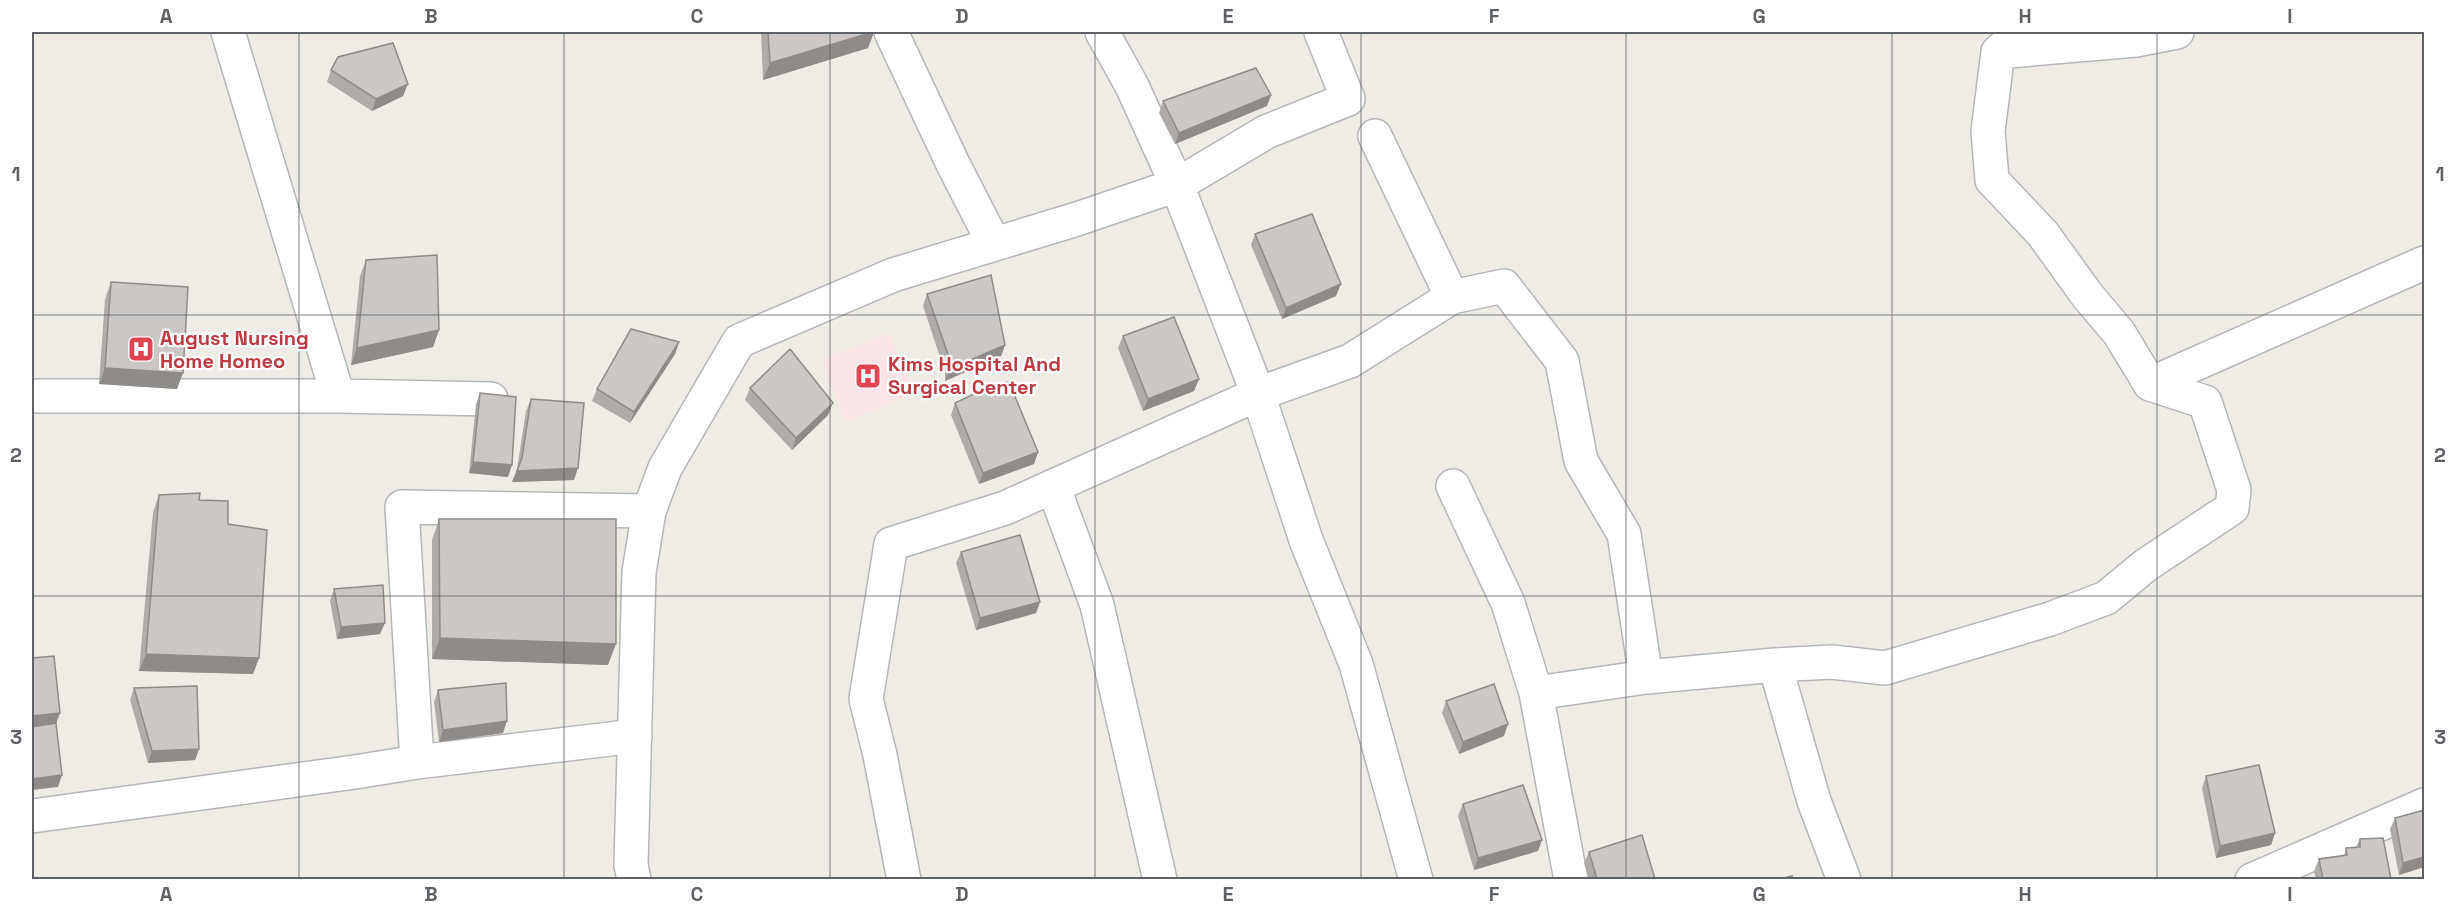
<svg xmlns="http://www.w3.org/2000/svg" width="2456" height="911" viewBox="0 0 2456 911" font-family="'Space Grotesk',sans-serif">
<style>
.medical{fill:#fae4e5}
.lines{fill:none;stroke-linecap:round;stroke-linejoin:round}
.minor-casing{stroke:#b4b7ba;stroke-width:36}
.minor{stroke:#fff;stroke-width:33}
.wall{fill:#afaba9}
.shaded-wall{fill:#8e8b89}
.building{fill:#cbc7c4;stroke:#8e8b89;stroke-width:1.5}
.grid{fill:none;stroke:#5e6266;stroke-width:1.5;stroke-opacity:0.55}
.labels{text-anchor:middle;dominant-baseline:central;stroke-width:4.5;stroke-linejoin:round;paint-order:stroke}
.health-label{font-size:20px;font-weight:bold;fill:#be3a42;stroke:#fff;text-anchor:start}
.neatline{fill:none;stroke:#5e6266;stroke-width:2}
.grid-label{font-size:20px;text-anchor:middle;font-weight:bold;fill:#5e6266}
</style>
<rect width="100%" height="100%" fill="#efece6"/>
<path class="medical" d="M889,333l26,60 -69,29 -24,-62z"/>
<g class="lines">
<g class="minor-casing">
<path id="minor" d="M891,32l62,132 41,80
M1102,32l30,54 45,99 81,209 48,146 50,124 60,216
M1998,52l138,-12 41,-8
M1375,136l77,161
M2150,384l274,-121
M32,396h306l-110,-364
M338,396l153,3
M1053,486l44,119 63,275
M1453,486l55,117 28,90 35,187
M1775,665l57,-3 53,6 165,-49 56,-21 40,-33 86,-57 2,-18 -29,-88 -55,-18 -31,-51 -32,-38 -44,-61 -51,-54 -4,-49 10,-79 23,-20
M1536,693l110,-16 129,-12 39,136 30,79
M417,762l-15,-255 247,4
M32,816l323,-44 62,-10 218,-26
M634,880l-3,-15 8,-293 10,-61 16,-43 74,-127 154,-66 184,-56 100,-34 89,-53 82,-33 -27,-67
M904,880l-24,-125 -14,-56 25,-155 114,-36 253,-114 92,-33 102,-64 52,-11 58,75 19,100 43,73 22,143
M2252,880l172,-75"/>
</g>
<use href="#minor" class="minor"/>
</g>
<path class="wall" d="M761,32h113l-6,16 -105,32z
M331,70l72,26 -31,15 -45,-29z
M1271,95l-4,11 -92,38 -16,-31 4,-12z
M1255,234l81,62 -54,23 -31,-74z
M366,260l73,70 -6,17 -82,18 9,-89z
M111,282l66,107 -78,-5 6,-85z
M927,294l78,51 -4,11 -56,25v-9l-22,-66z
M1123,336l76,43 -5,12 -51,20 -25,-63z
M679,342l-4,12 -45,69 -38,-22 5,-12z
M750,388l78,27 -36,35 -47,-50z
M480,393l28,84 -39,-4 7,-69z
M531,399l43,81 -62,2 5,-13 9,-58z
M955,403l83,49 -4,12 -55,20 -28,-69z
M159,495l40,5 29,24 31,134 -6,16 -114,-3 14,-159z
M439,519l169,146 -176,-6v-119z
M961,552l79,50 -4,11 -60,17 -20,-67z
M334,589l46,45 -43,5 -7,-38z
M134,688l65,61 -4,11 -47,3 -18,-63z
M438,690l65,43 -64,9 -5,-40z
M1446,701l58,35 -45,18 -17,-41z
M2206,776l69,57 -4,12 -55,13 -14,-70z
M1463,804l75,47 -64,19 -16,-54z
M2424,810v57l-25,8 -9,-46 5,-11z
M2360,839l31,40h-75l-2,-8 5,-12 25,-3 2,-8 10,-1z
M1589,852l66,27h-66l-5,-16z"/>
<path class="shaded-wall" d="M874,32l-6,16 -105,32 7,-17z
M408,84l-5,12 -31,15 4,-12z
M1271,95l-4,11 -92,38 4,-11z
M1341,284l-5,12 -54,23 4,-11z
M439,330l-6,17 -82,18 6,-17z
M679,342l-4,12 -45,69 4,-11z
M1005,345l-4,11 -56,25 5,-12z
M105,368l78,5 -6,16 -78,-5z
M1199,379l-5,12 -51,20 5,-12z
M833,403l-5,12 -36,35 4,-12z
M1038,452l-4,12 -55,20 4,-11z
M473,462l39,3 -4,12 -39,-4z
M578,468l-4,12 -62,2 5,-11z
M1040,602l-4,11 -60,17 4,-12z
M385,623l-5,11 -43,5 4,-12z
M440,638l176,6 -8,21 -176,-6z
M146,654l113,4 -6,16 -114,-3z
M60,713l-4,11 -24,3v-11z
M507,721l-4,12 -64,9 4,-12z
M1508,724l-4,12 -45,18 4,-12z
M199,749l-4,11 -47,3 4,-12z
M62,775l-4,12 -26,3v-11z
M2275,833l-4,12 -55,13 4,-12z
M1542,840l-4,11 -64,19 4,-12z
M2424,857v10l-25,8 4,-12z"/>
<path class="building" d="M768,32h105l-103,31z
M393,43l15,41 -32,15 -45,-29 7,-13z
M1256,68l15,27 -92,38 -16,-32z
M1312,214l29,70 -55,24 -31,-74z
M437,255l2,75 -82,18 9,-88z
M991,275l14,70 -55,24v-9l-23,-66z
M111,282l77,5 -5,86 -78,-5z
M1174,317l25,62 -51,20 -25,-63z
M631,329l48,13 -45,70 -37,-23z
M790,349l43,54 -37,35 -46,-50z
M1009,382l29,70 -55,21 -28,-70 23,-11z
M480,393l36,4 -4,68 -39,-3z
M531,399l53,4 -6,65 -61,3 5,-13z
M200,493l-1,7 29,1v23l39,6 -8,128 -113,-4 13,-159z
M439,519h177v125l-176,-6z
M1020,535l20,67 -60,16 -19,-66z
M383,585l2,38 -44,4 -7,-38z
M54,656l6,57 -28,3v-58z
M506,683l1,38 -64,9 -5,-40z
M1494,684l14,40 -45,18 -17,-41z
M197,686l2,63 -47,2 -18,-63z
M56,723l6,52 -30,4v-52z
M2259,765l16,68 -55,13 -14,-70z
M1523,785l19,55 -64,18 -15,-54z
M2424,810v47l-21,6 -8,-45z
M1642,835l13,44h-58l-8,-27z
M2383,838l8,41h-68l-4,-20 28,-4 -1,-7 14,-1v-8z
M1792,876l1,3h-13z"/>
<path class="grid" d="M299,32v848M564,32v848M830,32v848M1095,32v848M1361,32v848M1626,32v848M1892,32v848M2157,32v848M32,315h2392M32,596h2392"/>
<defs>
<g id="hospital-square" transform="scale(1.35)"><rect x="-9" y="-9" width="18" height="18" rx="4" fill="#e0444e" stroke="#fff"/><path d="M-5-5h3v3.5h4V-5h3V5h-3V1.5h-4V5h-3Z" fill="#fff"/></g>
</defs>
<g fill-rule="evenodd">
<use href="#hospital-square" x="141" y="349"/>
<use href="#hospital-square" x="868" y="376"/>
</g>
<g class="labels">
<g class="health-label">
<text x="160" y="338">August Nursing<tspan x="160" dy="23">Home Homeo</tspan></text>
<text x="888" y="364">Kims Hospital And<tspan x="888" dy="23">Surgical Center</tspan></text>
</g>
</g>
<rect width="2456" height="911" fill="none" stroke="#ffffff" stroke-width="66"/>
<rect x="33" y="33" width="2390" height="845" class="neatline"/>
<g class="grid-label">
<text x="166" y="23">A</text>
<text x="431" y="23">B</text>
<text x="697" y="23">C</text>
<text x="962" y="23">D</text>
<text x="1228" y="23">E</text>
<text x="1494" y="23">F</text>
<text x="1759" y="23">G</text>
<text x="2025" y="23">H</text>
<text x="2290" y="23">I</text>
<text x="16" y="181">1</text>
<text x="2440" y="181">1</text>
<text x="16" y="462">2</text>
<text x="2440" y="462">2</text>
<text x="16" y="744">3</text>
<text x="2440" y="744">3</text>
<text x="166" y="901">A</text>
<text x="431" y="901">B</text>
<text x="697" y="901">C</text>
<text x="962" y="901">D</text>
<text x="1228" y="901">E</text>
<text x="1494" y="901">F</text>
<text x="1759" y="901">G</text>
<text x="2025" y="901">H</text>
<text x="2290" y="901">I</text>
</g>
</svg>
